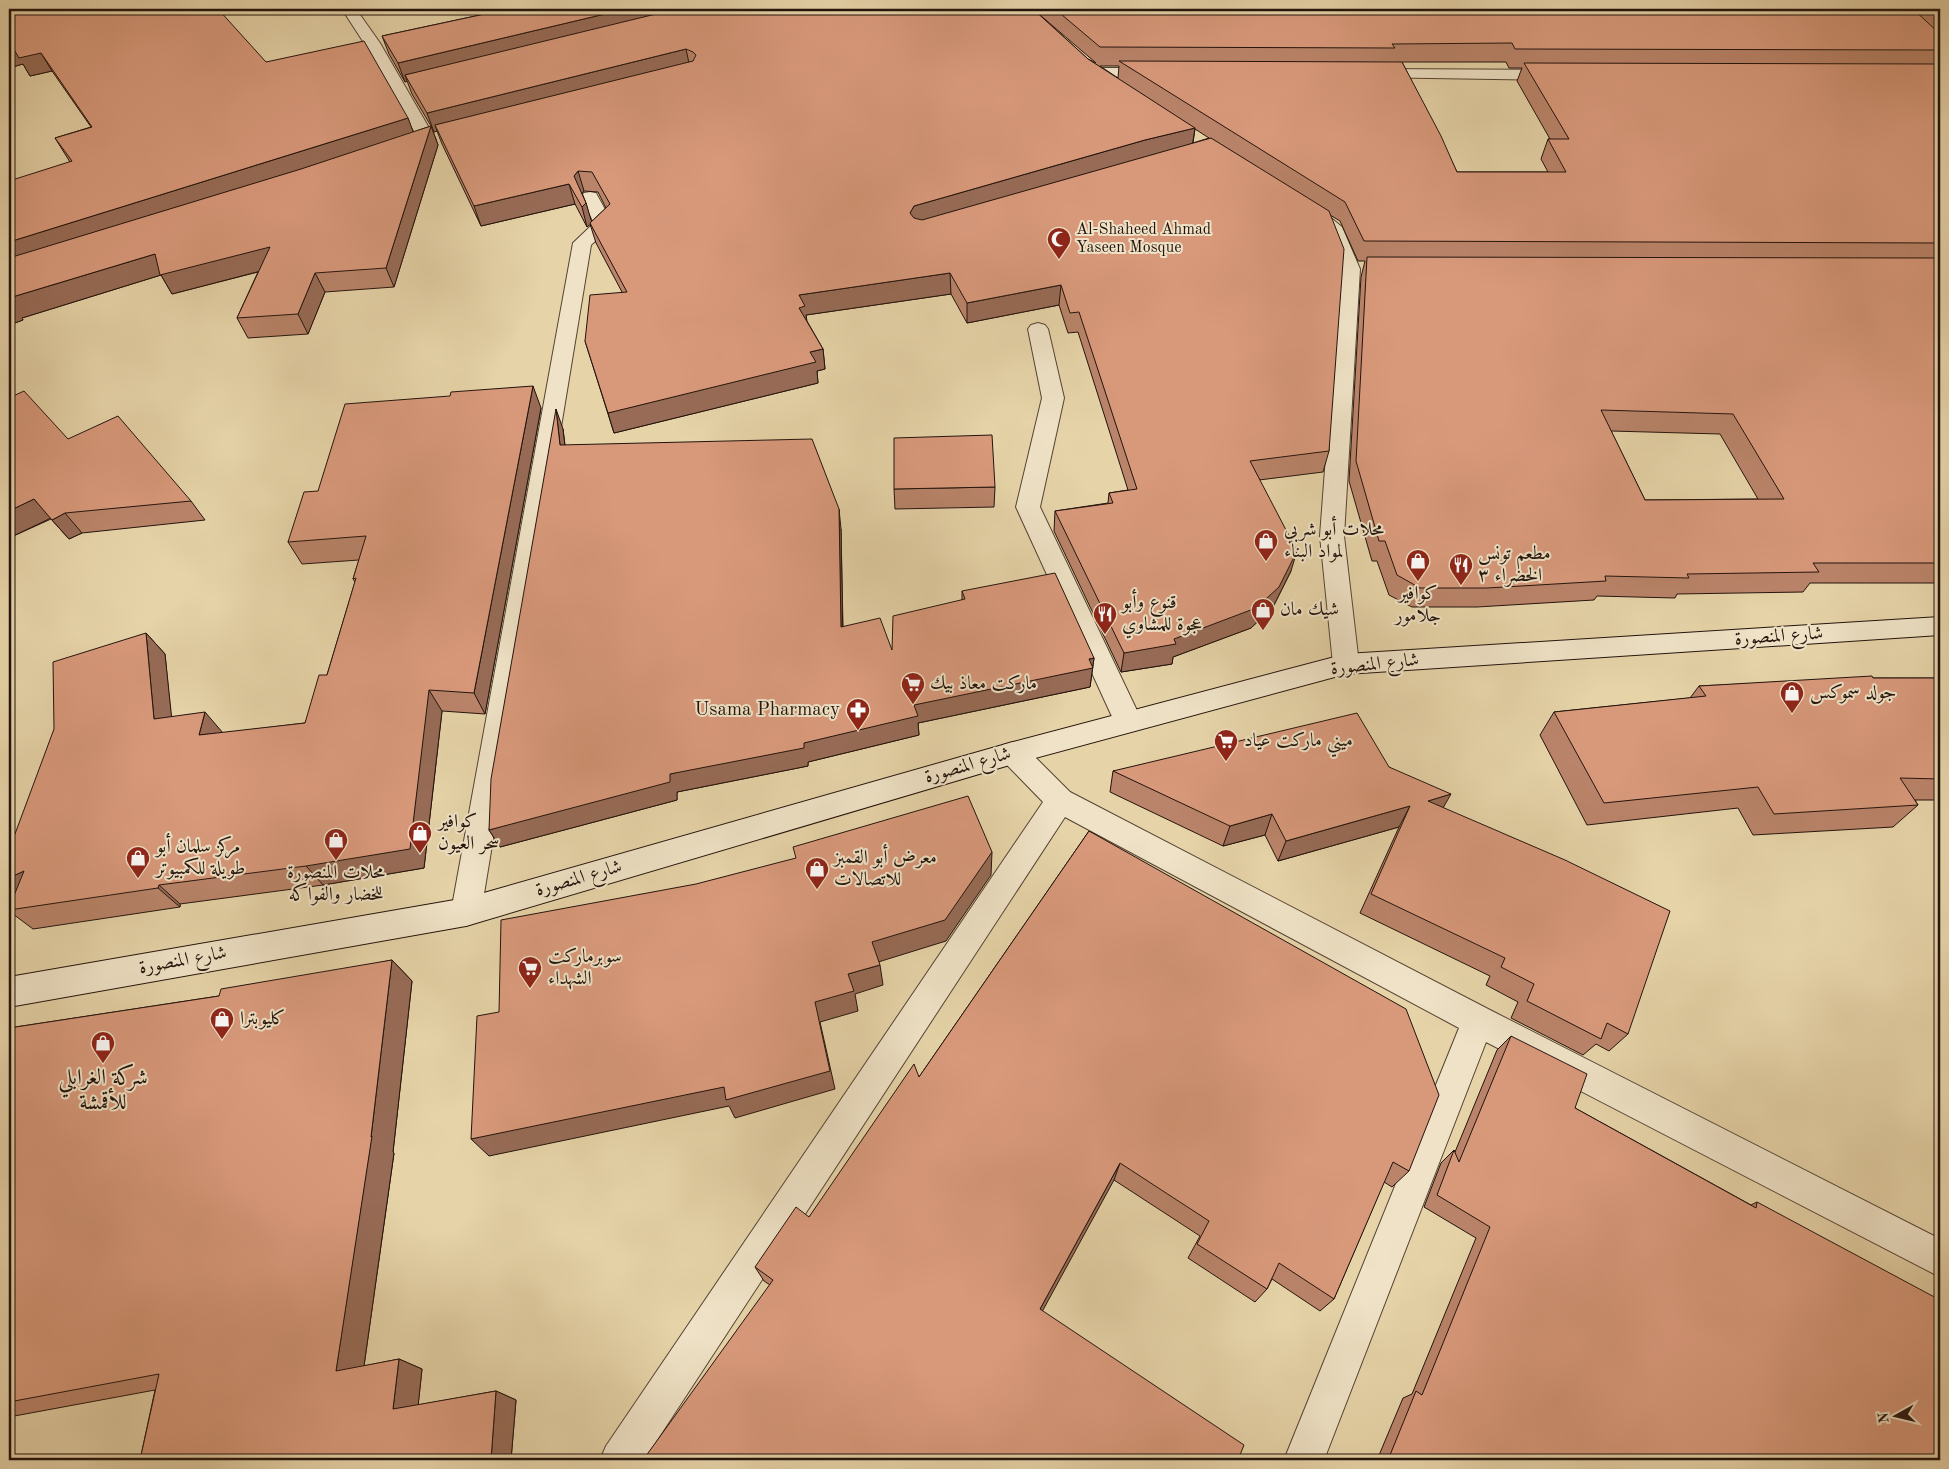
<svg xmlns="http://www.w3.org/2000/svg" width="1949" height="1469" viewBox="0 0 1949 1469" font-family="'Old Standard TT',Amiri,serif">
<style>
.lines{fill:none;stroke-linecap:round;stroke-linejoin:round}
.street-casing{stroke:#544333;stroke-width:2}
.secondary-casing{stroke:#23130c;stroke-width:2}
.street{fill:#efe2c6;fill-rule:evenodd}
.secondary{fill:#efe2c6;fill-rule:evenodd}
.wall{fill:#ba846a;stroke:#23130c;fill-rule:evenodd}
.shaded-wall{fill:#976b56;stroke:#23130c}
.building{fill:#d8997b;stroke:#23130c;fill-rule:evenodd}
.labels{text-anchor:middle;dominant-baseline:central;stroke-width:4;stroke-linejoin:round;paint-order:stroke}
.far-poi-label{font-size:16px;fill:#23130c;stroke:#efe2c6;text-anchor:start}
.poi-label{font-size:19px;fill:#23130c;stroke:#efe2c6;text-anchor:start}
.street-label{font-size:19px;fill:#23130c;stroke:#efe2c6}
.near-poi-label{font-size:22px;fill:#23130c;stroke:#efe2c6}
</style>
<rect width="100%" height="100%" fill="#e6d3a8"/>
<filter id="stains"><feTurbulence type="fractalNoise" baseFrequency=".004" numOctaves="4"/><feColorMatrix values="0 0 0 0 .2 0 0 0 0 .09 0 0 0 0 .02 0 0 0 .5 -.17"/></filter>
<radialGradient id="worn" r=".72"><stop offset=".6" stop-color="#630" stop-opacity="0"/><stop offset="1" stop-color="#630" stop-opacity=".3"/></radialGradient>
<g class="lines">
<g class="street-casing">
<path id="street" d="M342,9h14l24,34 56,97 -2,4 -30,9 -6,-1 -2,-4 2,-4 20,-6 -54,-95z
M1094,68h62l6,2 2,3 -2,3 -6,2 -68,-2 -2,-3 2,-3z
M1372,69l184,1 6,2 2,3 -2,3 -6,2 -190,-3 -2,-3 2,-3z
M590,192l6,1 17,31 -22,21 -110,667 -4,10 -11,4 -11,-4 -4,-10 122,-669 21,-20 -13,-26 3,-4z
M1325,217l6,1 11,9 18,42 -16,267 15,128 -4,7 -9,3 -9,-3 -4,-7 -13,-128 20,-267 -15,-39 -9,-8 3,-4z
M1038,323l7,2 3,4 16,69 -24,109 102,214 -4,8 -10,3 -10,-3 -4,-8 -98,-214 26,-109 -14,-69 3,-4z
M1013,742l10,3 47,47 420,218 450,229v38l-454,-235 -162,418h-40l175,-432 -394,-211 -421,643h-44l6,-14 437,-644 -40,-41 -4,-8 4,-8z"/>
</g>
<g class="secondary-casing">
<path id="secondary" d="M1940,617v18l-594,39 -333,90 -547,162 -457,81v-30l457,-79 547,-156 333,-88z"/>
</g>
<use href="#street" class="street"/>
<use href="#secondary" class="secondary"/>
</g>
<path class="wall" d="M9,9l257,53 142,56 5,14 18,-6 -19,-32 -5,-13 -2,1 -16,-28 -7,-18 126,-27h525l55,50 8,4 -63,-54h880l2,1 1,-1h24v574h-130l-7,9 -126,2 -2,4 -78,-2 -3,4 -117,7h-65l-23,-12 -12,-34h-5l-23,-80 12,-204 4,-16h-7l-18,-40 -10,-6 -1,236 -6,21 -64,8 32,91 -18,36 -22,21 -78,29 -1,7 -51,8 -67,-141 1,-20 53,-8 1,-10 19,-3 -50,-158 -10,1 -9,-28 -92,18 -16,-29 -145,21 1,6 16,28 2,20 -8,2 1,12 -204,50 -29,-92 37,-49 -26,-49 -6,-19 -3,3 -12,-23 -94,22 -39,-82 -5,-13 -3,1 -2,-3 6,16 -44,142 -69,5 -17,42 -60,4 -11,-20 21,-46 -86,22 -11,-19 -139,43 1,2 -14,5 61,-163 -15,-24 36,-11 -39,-56 -22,5 -7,-12 -14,4zM1402,62h104l3,6h13l-5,13 33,58h-2l-7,20 7,13h-91zM1100,66h19l-1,12zM1195,129l14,9 -16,5zM584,191l14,1 8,16 -15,14 -5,-19 -4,-10zM1611,431l109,3 38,65 -113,1z
M541,408l-56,306 -43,-3 -18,157 -101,17 -143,19v3l-147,22 -24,-18v-3l5,-12 -5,-3v-43l137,-217 19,21 6,63 52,16 82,-10 22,-48 28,-93 -2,-3 6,-19 -57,4 -14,-22 30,-51z
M563,429l2,16 276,84 2,98 49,23 70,-50v-9l132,67 -4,29 -172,36 1,12 -111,27v4l-131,26v8l-177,47 -11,-17z
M68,439l123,62 14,19 -123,13 -13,6 -18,-20 -42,19z
M995,487l-1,20 -99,2 -1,-20z
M1873,678h67v122h-25l3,5 -25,22 -140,8 -15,-27 -151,17 -47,-90 14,-23 136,-14 9,-12z
M1389,767l55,41 184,226 -19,17 -13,-7 -13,11 -72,-37 7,-16 -32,-17 4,-9 -130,-63 39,-86 -121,34 -13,-26 -42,11 -113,-54 3,-21z
M1089,831l320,340 -17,16 -8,-5 -50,117 -14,12 -48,-32 -5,10 -12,13 -67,-44 12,-22 -86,-56 -344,105 -6,-4 -9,-14 54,-50 110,-140z
M392,960l20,21 -19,171 1,1 -30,213 35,-7 23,10 -4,36 78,-14 20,9 -5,60h-371l15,-70 -146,27v-389l210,-32z
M1511,1036l64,72 176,97 6,-3 183,258h-563l26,-62 9,-4 64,-156 -52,-31 17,-44 13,-13 1,2 42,-102z"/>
<path class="shaded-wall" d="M626,9h29l3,11 -253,55 2,6 -2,1 -7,-19z
M12,46l29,7 11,18 -22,5 -7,-12 -14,4v-21z
M686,49l4,19 -255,57 2,6 -3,1 -7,-19z
M408,118l7,19 -406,129v-24z
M431,126l7,19 -44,142 -8,-19z
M1195,128l-3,19 -278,79 -4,-13 4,-7 231,-66z
M578,171l6,20 -4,5 -6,-20z
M569,184l6,20 -94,22 -7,-20z
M586,203l6,20 -5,4 -5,-20z
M270,247l10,19 -108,28 -11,-19 -139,43 1,2 -14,5v-27l146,-44z
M315,273l10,19 -17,42 -10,-20z
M950,273l1,21 -145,21 1,11 -8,-18v-13z
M1061,285l-2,20 -92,18v-20z
M823,349l2,20 -8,2 1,12 -204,50 -6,-20 202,-61z
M533,386l8,22 -56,306 -11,-21z
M556,409l7,20 4,36 -7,-20z
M34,499l17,19 -42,20v-27z
M839,509l2,20 2,118 -2,-20z
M65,513l17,20 -13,6 -17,-19z
M1297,551l-6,20 -18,36 -22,21 -78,29 -1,7 -51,8 3,-19 50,-14z
M146,633l19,21 9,86 -20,-21z
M1094,658l-4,29 -172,36 1,12 -111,27v4l-131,26v8l-177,47 -11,-17 181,-56 134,-31 110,-38z
M429,690l13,21 -18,157 -101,17 -17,-19z
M205,712l18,21 -24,2z
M1451,794l-12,21 -11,-14z
M1410,806l-11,21 -121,34 8,-20z
M1272,814l-7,21 -42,11 7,-20z
M992,852l-1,23 -45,66 -71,22 -3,-21z
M24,871l-2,31 -13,-9v-15z
M159,885l21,19v3l-22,-19z
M392,960l20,21 -19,171 1,1 -32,227 -26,-9 35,-234z
M880,965l3,20 -28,9 3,17 -38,11 15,67 -100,29 -6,-12 -240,50 -18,-17 344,-137 33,-28z
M1120,1163l-6,17 -77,141 3,-12z
M399,1359l23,10 -5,48 -24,-8z
M496,1391l20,9 -5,60h-20z"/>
<path class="building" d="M9,9h209l48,53 98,-21 44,77 -399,124v-61l63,-20 -17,-23 37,-11 -51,-74 -22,5 -7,-12 -3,1z
M508,9h118l-228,54 -16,-27z
M662,9h371l55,50 107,69 -50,12 -231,66 -4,7 4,5 8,2 289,-82 118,73 15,38 -15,202 -79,10 47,90 -18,36 -23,21 -82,31 2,5 -52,9 -69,-142 58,-8 -4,-10 28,-4 -58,-177 -9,1 -9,-28 -94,18 -17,-30 -151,22 6,11 -6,2 24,41 -13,3 6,10 -208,51 -23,-72 5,-46 37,-3 -37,-69 20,-19 -18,-32 -14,-1 -4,5 12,27 -4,4 -13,-23 -95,22 -39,-81 258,-64 3,-6 -3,-3 -7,-3 -259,64 -22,-38 255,-62z
M1055,9h858l27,25v16l-425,-1 -3,-6 -120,1 3,4 -295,-1z
M1934,9h6v5z
M1119,61l283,1 39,74 16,36h109l-18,-33h21l-45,-76 416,1v179l-576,-2 -19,-39z
M431,126l-45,142 -71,5 -17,41 -61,4 33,-71 -110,28 -5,-21 -146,44v-40l292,-89z
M1367,257l573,1v305h-127l6,9 -132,2 2,4 -84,-2 1,5 -119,7h-67l-23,-13 -12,-34h-6l-23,-80zM1601,410l132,4 51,85 -139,1z
M533,386l-59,307 -45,-3 -19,159 -104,17 -147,19 -1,3 -149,22v-2l15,-37 -15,7v-28l45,-121 -1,-67 93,-29 8,86 51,-7 -6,23 106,-12 14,-48h8l29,-97 -3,1 13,-43 -78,6 16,-50 14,-1 27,-87 105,-8 1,-4z
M24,391l44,48 50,-23 73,85 -126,12 -13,7 -18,-21 -25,12v-113z
M556,409l4,36 252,-6 27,70 2,118 39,-9 12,32 1,-34 72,-17 -3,-8 93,-18 39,85 -5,1 4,9 -179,37 4,11 -114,27v5l-134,26v8l-181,48 2,-51z
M992,435l3,52 -101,2v-51z
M1872,676l1,2h67v101l-40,-1 18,27 -144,9 -16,-27 -154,16 -50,-91 152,-16 -7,-10z
M1357,713l32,54 62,27 -23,7 137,59 105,51 -42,123 -21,-11 -6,16 -74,-38 7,-17 -33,-17 4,-9 -134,-64 39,-88 -124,35 -14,-27 -42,12 -117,-55z
M968,796l24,56 -47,68 -73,22 8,23 -32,9 6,17 -39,11 15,69 -104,29 -2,-13 -253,52 6,-123 22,-4 2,-92 195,-36 100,-26 -3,-11z
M1089,831l317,178 33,86 -30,76 -16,-9 -59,137 -55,-36 -12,26 -70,-45 12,-23 -89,-58 -80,146 204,136 -6,15h-595l130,-180 -18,-13 41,-60 13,10 105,-153 5,13z
M392,960l-21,177 1,-1 -36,235 63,-12 -6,50 103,-18 -5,69h-351l19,-86 -150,28v-374l210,-32 2,-7z
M1511,1036l76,38 -12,34 181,100 1,-6 183,98v160h-552l28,-69 6,4 68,-168 -53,-32 17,-45 5,12z"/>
<defs>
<g id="mosque-pin" transform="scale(1.25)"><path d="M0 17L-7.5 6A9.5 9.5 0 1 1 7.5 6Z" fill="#8f2418" stroke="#efe2c6"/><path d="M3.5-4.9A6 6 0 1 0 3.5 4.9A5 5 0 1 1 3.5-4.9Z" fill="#fff"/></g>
<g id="shop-pin" transform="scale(1.25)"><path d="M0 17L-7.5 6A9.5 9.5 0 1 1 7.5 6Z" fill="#8f2418" stroke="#efe2c6"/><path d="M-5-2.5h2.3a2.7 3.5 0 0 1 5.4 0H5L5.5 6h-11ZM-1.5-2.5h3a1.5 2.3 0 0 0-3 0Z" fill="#fff"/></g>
<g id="restaurant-pin" transform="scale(1.25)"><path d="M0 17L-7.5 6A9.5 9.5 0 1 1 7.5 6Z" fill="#8f2418" stroke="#efe2c6"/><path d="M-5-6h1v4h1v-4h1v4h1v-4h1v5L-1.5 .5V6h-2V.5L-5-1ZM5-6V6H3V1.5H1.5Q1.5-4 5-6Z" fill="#fff"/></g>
<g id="supermarket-pin" transform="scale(1.25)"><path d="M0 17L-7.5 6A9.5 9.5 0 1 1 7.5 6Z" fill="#8f2418" stroke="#efe2c6"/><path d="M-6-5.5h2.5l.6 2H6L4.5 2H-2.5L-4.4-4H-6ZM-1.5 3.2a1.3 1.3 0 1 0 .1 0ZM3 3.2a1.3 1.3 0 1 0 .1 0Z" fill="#fff"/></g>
<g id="pharmacy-pin" transform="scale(1.25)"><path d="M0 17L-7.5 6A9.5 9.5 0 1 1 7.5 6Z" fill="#8f2418" stroke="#efe2c6"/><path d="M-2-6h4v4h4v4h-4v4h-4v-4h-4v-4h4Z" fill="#fff"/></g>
</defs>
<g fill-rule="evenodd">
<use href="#mosque-pin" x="1059" y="239"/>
<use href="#shop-pin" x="1266" y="541"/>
<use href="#shop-pin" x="1418" y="561"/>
<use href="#restaurant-pin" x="1461" y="565"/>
<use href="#shop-pin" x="1263" y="610"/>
<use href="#restaurant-pin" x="1105" y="614"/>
<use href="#supermarket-pin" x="913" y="684"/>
<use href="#shop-pin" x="1792" y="693"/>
<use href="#pharmacy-pin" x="858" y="710"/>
<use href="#supermarket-pin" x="1226" y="741"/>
<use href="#shop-pin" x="420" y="833"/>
<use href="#shop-pin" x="336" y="840"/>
<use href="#shop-pin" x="138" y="858"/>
<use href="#shop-pin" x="817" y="869"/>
<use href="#supermarket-pin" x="530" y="968"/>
<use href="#shop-pin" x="222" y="1019"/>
<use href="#shop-pin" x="103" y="1043"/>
</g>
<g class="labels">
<g class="far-poi-label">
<text x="1076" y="230">Al-Shaheed Ahmad<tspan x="1076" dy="18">Yaseen Mosque</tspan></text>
</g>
<g class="poi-label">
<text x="1284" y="530">محلات أبو شربي<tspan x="1284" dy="22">لمواد البناء</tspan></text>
<text x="1478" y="554">مطعم تونس<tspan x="1478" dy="22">الخضراء ٣</tspan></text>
<text x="1418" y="594" text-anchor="middle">كوافير<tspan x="1418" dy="22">جلامور</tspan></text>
<text x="1122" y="603">قنوع وأبو<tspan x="1122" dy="22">عجوة للمشاوي</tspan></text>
<text x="1280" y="610">شيك مان</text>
<text x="930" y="684">ماركت معاذ بيك</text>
<text x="1810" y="693">جولد سموكس</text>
<text x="840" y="710" text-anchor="end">Usama Pharmacy</text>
<text x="1244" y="741">ميني ماركت عياد</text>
<text x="438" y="822">كوافير<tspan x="438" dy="22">سحر العيون</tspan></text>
<text x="156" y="847">مركز سلمان أبو<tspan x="156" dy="22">طويلة للكمبيوتر</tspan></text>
<text x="834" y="858">معرض أبو القمبز<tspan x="834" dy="22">للاتصالات</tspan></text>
<text x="336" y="873" text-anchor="middle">محلات المنصورة<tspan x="336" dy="22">للخضار والفواكه</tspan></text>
<text x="548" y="957">سوبرماركت<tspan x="548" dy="22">الشهداء</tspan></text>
<text x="240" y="1019">كليوبترا</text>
</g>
<g class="street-label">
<text transform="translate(1779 637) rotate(-4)">شارع المنصورة</text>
<text transform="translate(1375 665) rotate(-6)">شارع المنصورة</text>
<text transform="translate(968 766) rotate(-16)">شارع المنصورة</text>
<text transform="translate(579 879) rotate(-16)">شارع المنصورة</text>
<text transform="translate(183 961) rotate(-10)">شارع المنصورة</text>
</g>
<g class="near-poi-label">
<text x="103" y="1078">شركة الغرابلي<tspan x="103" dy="25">للأقمشة</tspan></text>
</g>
</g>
<rect width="1949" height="1469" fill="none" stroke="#e6d3a8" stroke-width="30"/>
<rect x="10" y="10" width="1929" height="1449" fill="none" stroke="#23130c" stroke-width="2.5"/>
<rect x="15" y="15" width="1919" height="1439" fill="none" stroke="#23130c"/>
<g transform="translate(1896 1416) rotate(262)" stroke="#efe2c6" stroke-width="4" paint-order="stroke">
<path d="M0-4L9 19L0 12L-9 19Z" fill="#23130c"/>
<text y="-8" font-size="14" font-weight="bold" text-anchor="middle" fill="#23130c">N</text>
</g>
<rect width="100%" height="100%" filter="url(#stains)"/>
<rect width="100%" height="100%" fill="url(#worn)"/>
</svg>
